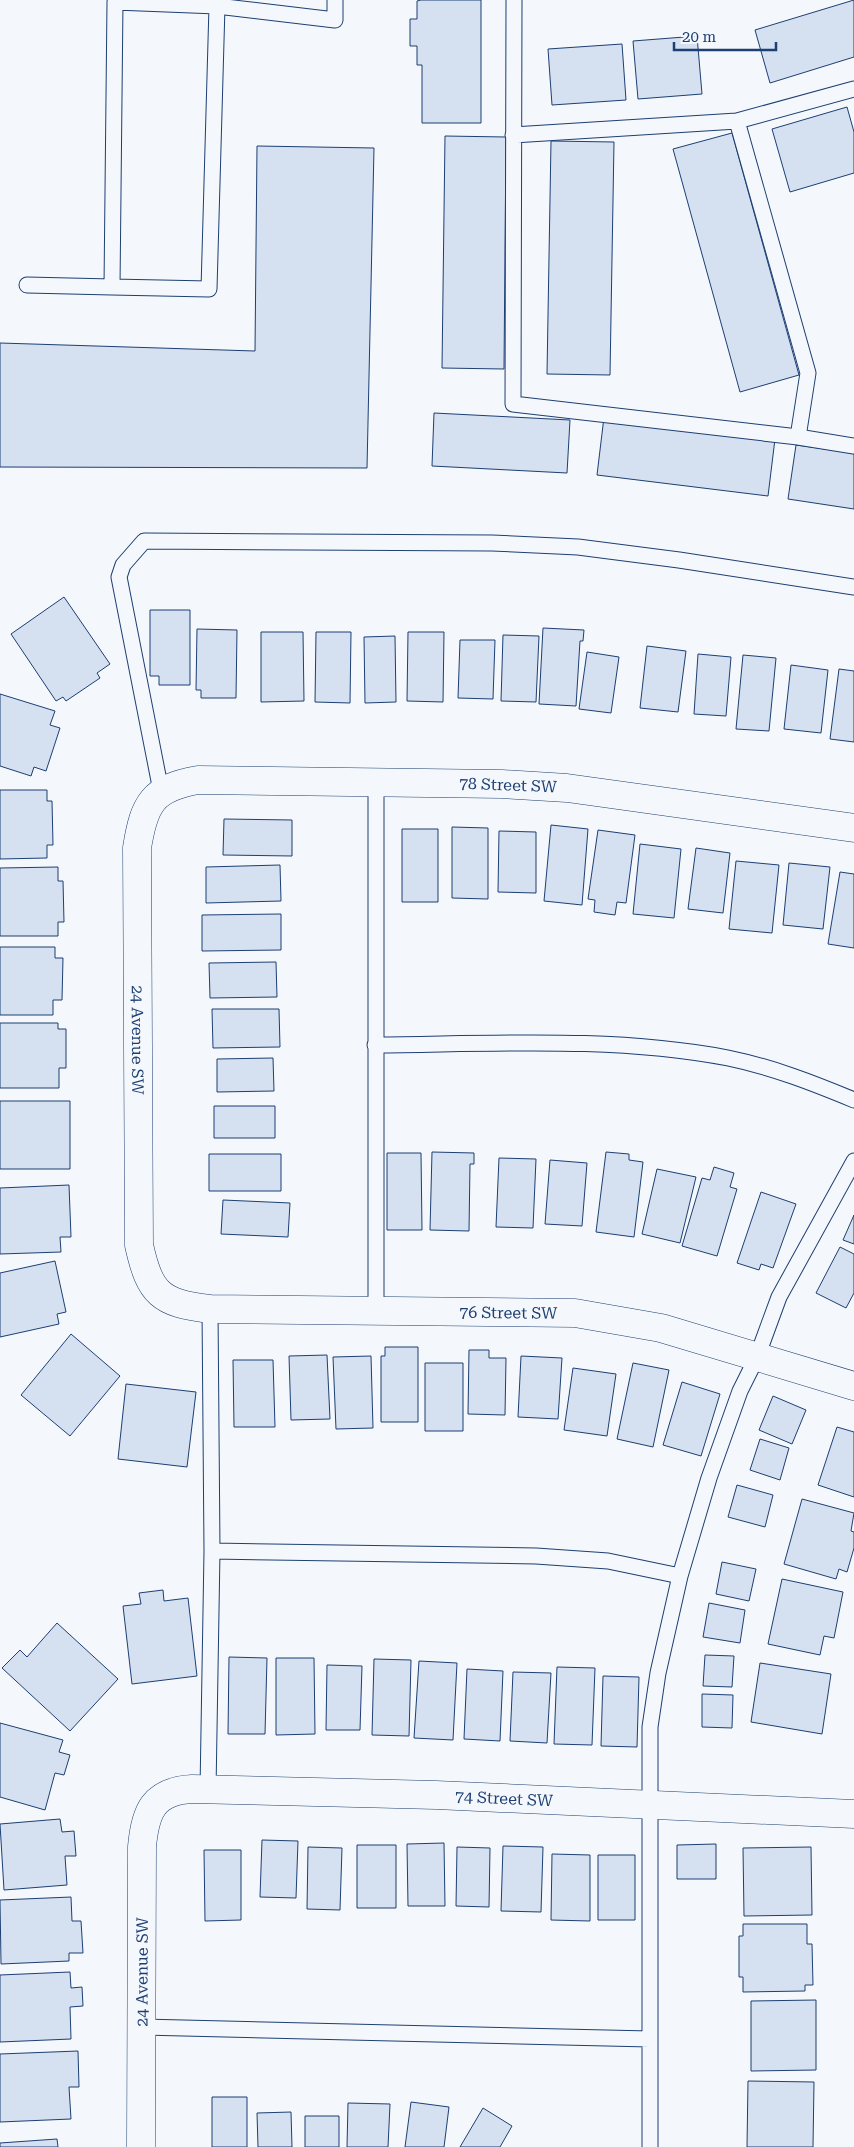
<svg xmlns="http://www.w3.org/2000/svg" width="854" height="2147" viewBox="0 0 854 2147" font-family="'Roboto Serif',serif">
<style>
.building{fill:#d5e0f0;stroke:#1d3f73}
.lines{fill:none;stroke-linecap:round;stroke-linejoin:round}
.service-casing{stroke:#1d3f73;stroke-width:17}
.minor-casing{stroke:#1d3f73;stroke-width:29}
.service{stroke:#f4f7fb;stroke-width:15}
.minor{stroke:#f4f7fb;stroke-width:28}
.labels{text-anchor:middle;dominant-baseline:central;stroke-width:4;stroke-linejoin:round;paint-order:stroke}
.street-label{font-size:16px;fill:#1d3f73;stroke:#f4f7fb}
</style>
<rect width="100%" height="100%" fill="#f4f7fb"/>
<path class="building" d="M421,0h60v123h-59v-58h-5v-19h-7v-27h7v-18z
M854,0v57l-84,26 -15,-53z
M697,36l5,58 -64,5 -5,-58z
M622,44l4,56 -74,5 -4,-56z
M847,107l7,25v41l-64,19 -18,-63z
M732,133l67,242 -59,17 -67,-243z
M445,136l61,1 -2,232 -62,-1z
M551,141l63,1 -4,233 -63,-1z
M257,146l117,2 -7,320 -367,-1v-124l255,8z
M434,413l136,7 -3,53 -135,-7z
M604,417l171,22 -7,57 -171,-21z
M796,445l58,8v56l-66,-10z
M64,597l46,67 -13,9 3,5 -34,23 -3,-4 -7,4 -45,-67z
M150,610h40v75h-31v-9h-9z
M543,628l41,2 -1,11h-3l-4,65 -37,-2z
M197,629l40,1 -1,68h-35v-8h-5z
M261,632h42l1,69 -43,1z
M316,632h35l-1,71 -35,-1z
M408,632h36l-1,70 -36,-1z
M503,635l36,1 -3,66 -35,-1z
M395,636l1,66 -31,1 -1,-66z
M460,640h35l-2,59 -35,-1z
M647,646l39,5 -8,61 -38,-4z
M587,652l32,5 -8,56 -32,-4z
M698,654l33,3 -5,59 -32,-2z
M743,655l33,3 -7,73 -33,-2z
M791,665l37,5 -7,63 -37,-4z
M839,669l15,2v71l-24,-3z
M0,694l55,17 -5,14 10,3 -14,43 -12,-4 -3,9 -31,-10z
M0,790h47v11h5l1,44h-6v13l-47,1z
M224,819l68,1v36l-69,-1z
M551,825l37,4 -6,76 -38,-4z
M452,827l36,1v71l-36,-1z
M402,829h36v73h-36z
M598,830l37,5 -9,68 -9,-1 -2,13 -21,-3 1,-12 -7,-1z
M499,831l37,1v61l-38,-1z
M640,844l41,5 -7,69 -41,-4z
M696,848l34,5 -7,60 -35,-4z
M736,861l43,4 -7,68 -43,-4z
M789,863l41,4 -7,62 -40,-4z
M280,865l1,36 -75,2v-36z
M58,867v14h5l1,41h-6v14h-58v-68z
M840,872l14,2v74l-26,-4z
M281,914v36l-79,1v-36z
M0,947h55v11h8l-1,42h-9v15h-53z
M276,962l1,35 -67,1 -1,-35z
M212,1009h67l1,38 -67,1z
M0,1023h58v6h8v39h-7v20h-59z
M273,1058l1,33 -57,1v-33z
M0,1101h70v68h-70z
M214,1106h61v32h-61z
M432,1152l42,1v11h-4l-1,67 -39,-1z
M606,1152l23,2v6l14,2 -9,75 -38,-5z
M387,1153h34l1,77h-35z
M209,1154h72v37h-72z
M499,1158l37,1 -3,69 -37,-1z
M550,1160l37,3 -5,63 -37,-2z
M714,1167l20,6 -4,14 7,2 -20,67 -35,-10 20,-68 8,2z
M657,1169l39,8 -16,66 -38,-9z
M69,1185l2,52h-11l1,15 -61,2v-66z
M761,1192l35,12 -23,64 -12,-4 -2,6 -22,-7z
M223,1200l67,3 -2,34 -67,-3z
M854,1215v29l-11,-4z
M840,1247l14,7v39l-8,15 -30,-15z
M55,1261l11,51 -9,2 2,10 -59,13v-64z
M71,1334l49,42 -50,60 -49,-41z
M385,1347h33v75h-37v-66h4z
M469,1350h20v8h17l-1,57 -37,-1z
M327,1355l3,64 -39,1 -2,-64z
M371,1356l2,72 -37,1 -3,-72z
M521,1356l41,2 -4,61 -40,-2z
M233,1360h40l2,67h-41z
M425,1363h38v68h-38z
M633,1363l36,7 -16,77 -36,-8z
M573,1368l43,6 -9,62 -43,-6z
M682,1382l38,12 -19,62 -38,-11z
M126,1384l70,8 -9,75 -69,-8z
M773,1396l33,14 -14,34 -33,-14z
M837,1427l17,5v65l-36,-12z
M760,1439l29,9 -9,32 -30,-10z
M737,1485l36,10 -8,32 -37,-10z
M802,1499l52,14 -3,18 3,1v16l-7,24 -8,-3 -3,10 -52,-15z
M722,1562l34,7 -7,32 -33,-7z
M782,1579l61,13 -9,46 -10,-2 -4,19 -52,-11z
M163,1590l1,11 24,-3 9,78 -65,8 -9,-78 18,-2 -2,-11z
M709,1603l36,7 -5,33 -37,-6z
M57,1623l61,56 -48,52 -68,-63 18,-18 7,7z
M705,1655l29,1 -2,31 -29,-1z
M229,1657l38,1 -2,76h-37z
M276,1658h38l1,76 -39,1z
M374,1659l37,1 -2,76 -37,-1z
M419,1661l38,2 -4,77 -39,-2z
M760,1663l71,11 -9,60 -71,-12z
M327,1665l35,1 -2,64h-34z
M557,1667l38,1 -3,77 -38,-1z
M467,1669l36,2 -3,70 -36,-2z
M513,1672l38,1 -4,70 -37,-2z
M603,1676l36,1 -2,70 -36,-1z
M702,1694l31,1 -1,33 -30,-1z
M0,1723l63,17 -4,12 11,3 -6,20 -9,-2 -10,37 -45,-13z
M60,1819l2,13 12,-1 2,25h-11l2,29 -63,5 -4,-66z
M262,1840l36,1 -2,57 -36,-1z
M444,1843l1,63h-37l-1,-62z
M716,1844v35h-39v-34z
M357,1845h39v63h-39z
M503,1846l40,1 -2,65 -40,-1z
M308,1847l34,1 -2,62 -33,-1z
M457,1847l33,1 -1,59 -33,-1z
M811,1847l1,68 -68,1 -1,-68z
M204,1850h37v70l-36,1z
M552,1854l38,1v66l-39,-1z
M598,1855h37v65h-37z
M71,1897l1,24h9l2,32h-14v8l-68,3 -1,-64z
M743,1924h64v20h5l1,41h-8v6l-62,1v-15h-4v-41h4z
M70,1972l1,16 11,-1 1,19 -13,1 1,32 -71,3v-67z
M816,2000v70l-65,1v-70z
M78,2051l1,36h-10l2,32 -71,3v-68z
M748,2081l66,1 -1,65h-66z
M212,2097h35v50h-35z
M411,2102l38,5 -5,40h-39z
M348,2103l42,1 -2,43h-41z
M483,2108l29,18 -12,21h-40z
M291,2112l1,35h-34l-1,-34z
M305,2116h34v31h-34z
M57,2139l1,8h-58v-4z"/>
<g class="lines">
<g class="service-casing">
<path id="service" d="M514,0l-1,404 285,33 56,9
M217,6l-8,283 -97,-2 3,-285 102,4 118,14v-20
M737,121l71,252 -10,64
M513,135l224,-14 117,-32
M27,285l85,2
M376,782v530
M161,791l-42,-214 4,-12 21,-24 348,2 86,4 101,13 175,27
M375,1045c117,-1 237,-9 353,13 44,9 85,25 126,42
M212,1551l324,5 72,5 72,15
M208,1790l4,-239 -2,-242
M142,2027l508,12
M650,2147v-420l8,-54 22,-97 29,-98 31,-87 17,-34 22,-60 75,-136"/>
</g>
<g class="minor-casing">
<g id="minor">
<path id="s1" d="M854,828l-287,-40 -65,-4 -304,-4c-46,8 -54,24 -61,68l2,397c11,49 21,58 71,64l365,4 86,15 193,58"/>
<path id="s2" d="M141,2147l1,-300c3,-35 11,-56 50,-58l244,6 418,19"/>
</g>
</g>
<use href="#service" class="service"/>
<use href="#minor" class="minor"/>
</g>
<g class="labels">
<g class="street-label">
<text transform="translate(508 785) rotate(2)">78 Street SW</text>
<text stroke="none"><textPath href="#s1" startOffset="952">24 Avenue SW</textPath></text>
<text stroke="none"><textPath href="#s1" startOffset="1562">76 Street SW</textPath></text>
<text stroke="none"><textPath href="#s2" startOffset="699">74 Street SW</textPath></text>
<text stroke="none"><textPath href="#s2" startOffset="175">24 Avenue SW</textPath></text>
</g>
</g>
<path d="M674 42v8h102v-8" fill="none" stroke="#1d3f73" stroke-width="2.5"/>
<text x="682" y="42" font-size="15" fill="#1d3f73" stroke="#f4f7fb" stroke-width="4" paint-order="stroke">20 m</text>
</svg>
